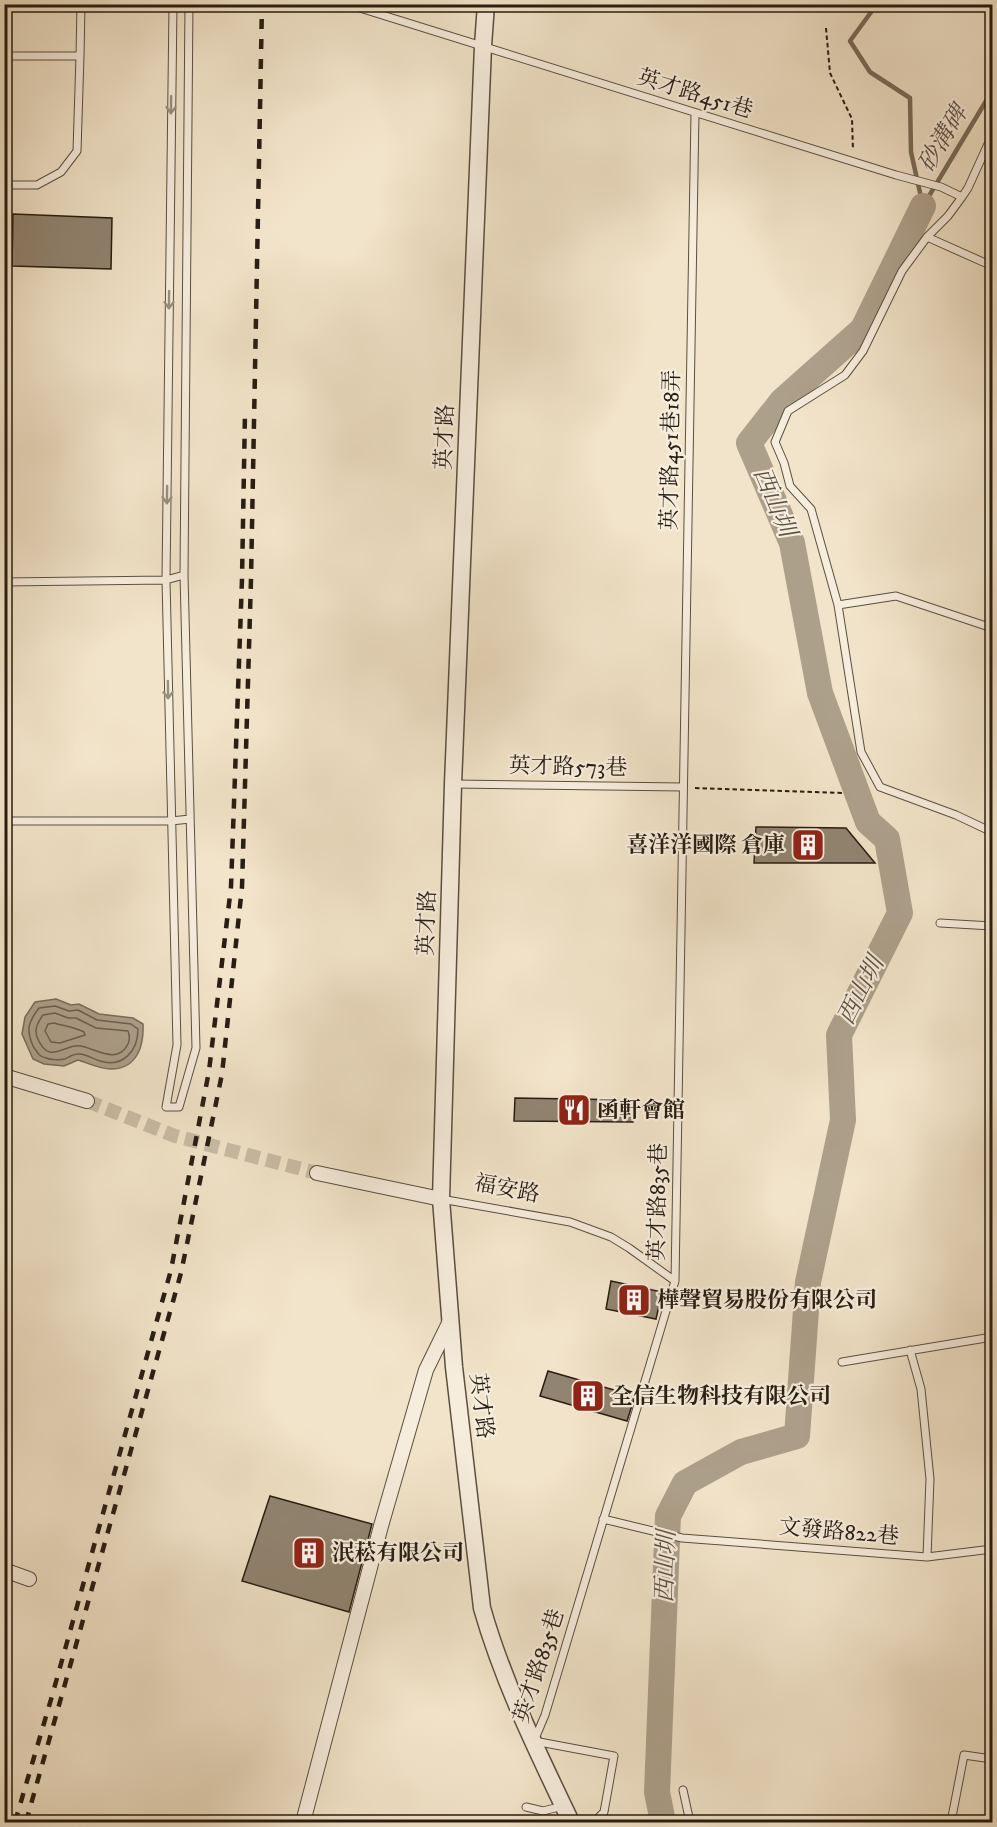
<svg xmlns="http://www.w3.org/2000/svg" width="997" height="1827" viewBox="0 0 997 1827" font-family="'IM FELL DW Pica','Noto Serif TC',serif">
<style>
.water{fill:#ada08b;stroke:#776c5a;stroke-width:1.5}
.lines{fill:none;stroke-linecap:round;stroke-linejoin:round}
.shore{stroke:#6a5e4e;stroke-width:1.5}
.stream{stroke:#776c5a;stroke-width:4.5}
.river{stroke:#ada08b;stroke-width:26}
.building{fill:#918471;stroke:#271d11;stroke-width:1.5}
.minor-tunnel{stroke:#c9bca5;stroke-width:14;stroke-dasharray:14 7;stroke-linecap:butt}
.service-casing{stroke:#5a4f3f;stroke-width:9}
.minor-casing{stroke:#5a4f3f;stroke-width:16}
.tertiary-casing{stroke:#5a4f3f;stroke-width:19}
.path{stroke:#271d11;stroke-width:2;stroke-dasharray:4.5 3;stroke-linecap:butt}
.service{stroke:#f7eddd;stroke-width:7}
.minor{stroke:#f7eddd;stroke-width:14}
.tertiary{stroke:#f7eddd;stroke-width:16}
.rail{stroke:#271d11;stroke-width:4.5;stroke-dasharray:10 10;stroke-linecap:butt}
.oneway{stroke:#998f81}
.labels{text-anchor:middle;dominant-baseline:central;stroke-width:4.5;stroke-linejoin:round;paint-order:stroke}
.street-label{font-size:22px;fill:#271d11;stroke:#f7eddd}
.poi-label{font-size:22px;font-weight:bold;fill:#271d11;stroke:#f7eddd;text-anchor:start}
.water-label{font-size:24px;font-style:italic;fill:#5d5142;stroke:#f7eddd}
</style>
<rect width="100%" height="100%" fill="#f2e4ca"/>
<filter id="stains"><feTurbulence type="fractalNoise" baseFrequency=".00333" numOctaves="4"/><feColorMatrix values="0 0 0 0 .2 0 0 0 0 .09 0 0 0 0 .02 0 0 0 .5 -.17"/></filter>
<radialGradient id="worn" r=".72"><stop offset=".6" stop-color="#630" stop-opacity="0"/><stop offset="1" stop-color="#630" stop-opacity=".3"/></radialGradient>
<path class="water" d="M56,999l15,6 8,-1 20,10 34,4 10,6c1,22 -6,45 -32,45 -11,0 -23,-6 -33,-9l-14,6 -20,-2 -11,-5 -11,-25 3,-17 10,-15z"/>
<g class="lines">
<path class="shore" d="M55,1006l14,5 9,-1 19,10 34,4 7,5c0,22 -15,39 -38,32 -7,-2 -15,-8 -22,-7 -5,0 -9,3 -13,5 -5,1 -14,1 -19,-1 -7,-1 -9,-6 -13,-12 -7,-16 -5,-24 6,-38z
M55,1013l13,5h8l20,10 32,3c2,5 2,8 0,13 -10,21 -32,5 -47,2 -17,-3 -32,21 -44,-9 -3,-8 1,-15 6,-22z
M54,1023c10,3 20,4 30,9l1,3 -25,8 -9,-1 -6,-11 3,-7z"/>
<path class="stream" d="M877,4l-27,37 20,31 40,26 1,54 12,54
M923,206l69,-115"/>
<path class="river" d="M663,1822l-6,-30 11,-276 17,-33 56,-31 56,-16 11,-154 35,-162 -4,-85 61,-122 -13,-74 -19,-17 -48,-129 -28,-150 -43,-100 33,-42 81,-72 60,-123"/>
</g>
<path class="building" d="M13,214l99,4 -1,51 -99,-3z
M756,827l90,1 29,35h-121z
M515,1098l118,2v22l-119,-1z
M611,1281l51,11 -6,27 -50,-10z
M548,1371l87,25 -8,25 -87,-25z
M270,1496l102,28 -23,88 -107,-31z"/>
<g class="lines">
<path class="minor-tunnel" d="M87,1101l88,35 142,37"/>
<g class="service-casing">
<path id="service" d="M173,4l-7,576 11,465 -11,62h13l17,-59 -12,-473 5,-571
M347,4l549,171 45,12 21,10 -14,19 -21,21 65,29
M4,56h76l1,-52
M4,185h33l24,-13 16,-21 3,-95
M962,197l6,-9 20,-44 4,-5
M927,237l-25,34 -39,80 -18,24 -57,36 -13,31 9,21 6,23 21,23 27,96 23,147 19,35 76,28 36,17
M4,582l162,-2 18,-5
M838,605l58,-9 96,32
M455,784l228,3
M4,821h167l19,-2
M940,923l52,3
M441,1199l129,23 41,15 18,11 46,33
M910,1350l11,39 9,90 -3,78
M842,1362l150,-25
M603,1519l79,19 245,19 65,-8
M683,1790l7,32
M526,1807l17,4 20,-5
M594,1822l10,-10 10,-56 -80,-15 11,-26 130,-434 20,-1168
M951,1822l13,-67 28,4"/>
</g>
<g class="minor-casing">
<path id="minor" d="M4,1076l83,25
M317,1173l124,26
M4,1570l25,9
M303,1822l78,-296 45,-156 25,-51"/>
</g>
<g class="tertiary-casing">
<path id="tertiary" d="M486,4l-3,42 -30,738 -12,415 13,168 28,241c21,74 56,145 89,214"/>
</g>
<path class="path" d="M826,28l4,45 22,46 1,31
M695,788l149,5"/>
<use href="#service" class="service"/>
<use href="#minor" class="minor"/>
<use href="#tertiary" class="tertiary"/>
<path class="rail" d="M15,1822l37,-126 119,-426 38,-199 22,-184 11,-308 3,-167
M26,1822l155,-549 41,-199 20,-187 9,-308 11,-575"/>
</g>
<defs><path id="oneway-shaft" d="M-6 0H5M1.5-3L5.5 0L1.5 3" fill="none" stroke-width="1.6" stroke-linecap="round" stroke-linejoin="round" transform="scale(1.5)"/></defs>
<g class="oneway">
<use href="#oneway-shaft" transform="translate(171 105) rotate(91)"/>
<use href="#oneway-shaft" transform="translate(169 300) rotate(91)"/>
<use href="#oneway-shaft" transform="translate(167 495) rotate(91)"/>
<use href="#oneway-shaft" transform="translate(168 690) rotate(89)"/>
</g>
<defs>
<g id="building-square" transform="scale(1.725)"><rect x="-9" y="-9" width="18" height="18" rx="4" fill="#8f2418" stroke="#f7eddd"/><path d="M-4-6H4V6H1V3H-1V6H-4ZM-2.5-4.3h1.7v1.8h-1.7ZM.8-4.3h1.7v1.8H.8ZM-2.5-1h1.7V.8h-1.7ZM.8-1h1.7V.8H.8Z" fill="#fff"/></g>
<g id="restaurant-square" transform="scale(1.725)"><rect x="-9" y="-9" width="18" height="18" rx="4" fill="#8f2418" stroke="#f7eddd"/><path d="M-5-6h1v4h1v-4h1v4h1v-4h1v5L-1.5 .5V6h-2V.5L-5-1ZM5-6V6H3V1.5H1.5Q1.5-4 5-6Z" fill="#fff"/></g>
</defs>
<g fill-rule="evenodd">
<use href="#building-square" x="808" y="845"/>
<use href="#restaurant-square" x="574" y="1110"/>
<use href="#building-square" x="634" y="1300"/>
<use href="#building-square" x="588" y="1396"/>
<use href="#building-square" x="309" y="1553"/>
</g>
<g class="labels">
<g class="street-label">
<text transform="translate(695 94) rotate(17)">英才路451巷</text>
<text transform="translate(445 437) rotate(-88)">英才路</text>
<text transform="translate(671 450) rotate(-89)">英才路451巷18弄</text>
<text transform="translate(568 767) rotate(1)">英才路573巷</text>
<text transform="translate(427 923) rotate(-88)">英才路</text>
<text transform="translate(507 1189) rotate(11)">福安路</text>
<text transform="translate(658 1202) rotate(-89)">英才路835巷</text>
<text transform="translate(481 1406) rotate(83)">英才路</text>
<text transform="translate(839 1532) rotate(5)">文發路822巷</text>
<text transform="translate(539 1666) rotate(-72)">英才路835巷</text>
</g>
<g class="poi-label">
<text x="785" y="845" text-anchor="end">喜洋洋國際 倉庫</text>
<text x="597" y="1110">函軒會館</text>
<text x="657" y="1300">樺聲貿易股份有限公司</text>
<text x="611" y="1396">全信生物科技有限公司</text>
<text x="332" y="1553">泯菘有限公司</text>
</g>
<g class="water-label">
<text transform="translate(943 139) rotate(-59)">砂溝碑</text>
<text transform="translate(774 502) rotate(67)">西山圳</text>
<text transform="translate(861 991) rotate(-63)">西山圳</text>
<text transform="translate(666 1567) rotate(-88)">西山圳</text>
</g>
</g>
<rect width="997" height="1827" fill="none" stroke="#f2e4ca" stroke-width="24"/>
<rect x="6" y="6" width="985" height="1815" fill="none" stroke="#271d11" stroke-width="3"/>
<rect x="12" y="12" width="973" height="1803" fill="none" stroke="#271d11" stroke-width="1.5"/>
<rect width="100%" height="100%" filter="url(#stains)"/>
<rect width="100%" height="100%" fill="url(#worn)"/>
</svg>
